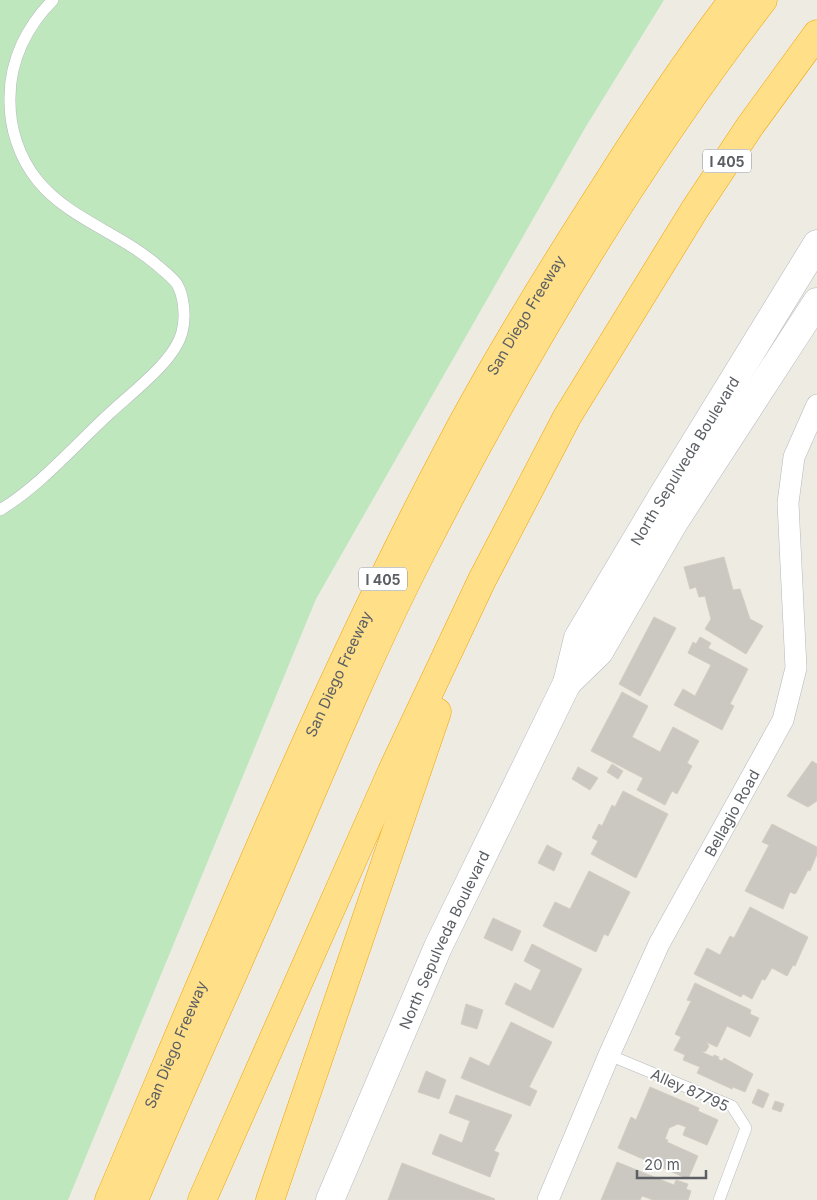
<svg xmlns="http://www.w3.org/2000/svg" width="817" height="1200" viewBox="0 0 817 1200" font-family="Inter,sans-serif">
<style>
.green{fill:#bee7be}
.building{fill:#cbc8c2;stroke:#d3cdc1}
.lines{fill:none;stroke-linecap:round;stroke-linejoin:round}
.lane-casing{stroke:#b5b9bd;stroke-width:12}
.street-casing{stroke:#b5b9bd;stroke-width:22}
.secondary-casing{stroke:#b6babf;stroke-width:29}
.highway-casing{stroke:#f1a300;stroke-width:29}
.lane{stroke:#fff;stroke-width:11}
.street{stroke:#fff;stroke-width:21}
.secondary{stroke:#fff;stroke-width:28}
.highway{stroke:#ffe089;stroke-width:28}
.labels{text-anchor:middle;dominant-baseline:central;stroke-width:4;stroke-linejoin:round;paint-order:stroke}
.shield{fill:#fff;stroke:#8c8f92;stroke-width:1}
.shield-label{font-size:14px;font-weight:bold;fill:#5b5f64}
.street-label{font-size:15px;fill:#5b5f64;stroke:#fff}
</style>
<rect width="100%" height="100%" fill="#eeebe3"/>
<path class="green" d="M0,0h664l-79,128 -269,471 -248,601h-68z"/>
<path class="building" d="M724,557l9,33 7,-1 10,30 13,7 -17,28 -41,-25 6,-10 -6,-23 -6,1 -3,-10 -6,2 -6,-22z
M654,617l22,11 -36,68 -21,-12z
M700,637l11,6 -3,5 40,21 -18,35 4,2 -12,24 -48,-25 9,-16 12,7 16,-31 -23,-12 5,-11 3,2z
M622,692l26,14 -16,31 28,15 13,-25 26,14 -12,22 5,3 -15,28 -5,-3 -7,14 -28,-15 6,-12 -52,-27z
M812,761l5,3v37l-9,6 -21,-11z
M612,764l11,7 -5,8 -11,-7z
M578,767l20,11 -8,12 -18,-11z
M623,791l45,23 -32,64 -45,-24 7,-13 -6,-3 7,-14 3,2 10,-21 3,2z
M772,824l45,23v7l-7,17 -2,-1 -12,23 -1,1 -5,-2 -7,17 -38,-18 24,-46 -7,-3z
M547,845l15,8 -8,18 -16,-8z
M589,871l41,21 -22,44 -4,-2 -8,18 -53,-26 12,-24 15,7z
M750,907l58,30 -13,29 -2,-1 -6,11 -15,-8 -7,12 -3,-1 -10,20 -9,-5 -2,3 -47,-23 13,-26 13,7 10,-19 4,2z
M493,918l28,13 -9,20 -28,-13z
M532,944l50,25 -29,59 -48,-24 10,-21 16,8 10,-21 -17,-9z
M695,983l56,27 -1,4 9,4 -9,19 -23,-11 -10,21 -11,-5 3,4 -3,5 -4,1 11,5 1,-2 5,2 -1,2 4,2 2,-3 29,16 -8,18 -12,-5 -1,2 -35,-16 3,-6 -17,-7 2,-5 -11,-5 7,-13 -6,-3 16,-33 -4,-1z
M466,1004l17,6 -6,19 -16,-5z
M511,1022l41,20 -23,45 8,4 -7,15 -69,-28 9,-21 19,9z
M426,1071l20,9 -7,19 -21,-7z
M650,1087l49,21 -1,3 20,9 -11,25 -24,-10 3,-8 -8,-3 -9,4 -4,11 3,1 -1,2 31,14 -10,23 -70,-31 13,-31 5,3z
M758,1089l11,5 -6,14 -11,-5z
M456,1095l56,20 -18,36 5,2 -9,24 -58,-23 8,-20 22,9 8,-22 -21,-8z
M775,1101l9,3 -3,8 -9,-3z
M617,1162l57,23 2,-5 12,4 -2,5 5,2 -3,9h-35l-11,-4 -2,4h-39z
M402,1163l93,36 -1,1h-106z"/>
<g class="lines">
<g class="lane-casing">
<path id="lane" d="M0,510c41,-25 75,-65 110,-97 21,-20 65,-52 72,-81 4,-14 2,-36 -5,-48 -5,-7 -13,-13 -19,-18 -36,-32 -89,-47 -120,-85 -19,-23 -29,-54 -28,-84 0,-37 17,-71 43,-97
M609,1055l123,51 14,22 -27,72"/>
</g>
<g class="street-casing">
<g id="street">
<path id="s1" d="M548,1200l61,-145 50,-111 124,-224 13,-52 -8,-165 6,-46 23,-52"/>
</g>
</g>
<g class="secondary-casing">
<g id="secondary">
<path d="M567,683l32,-31 75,-130 143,-220"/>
<path id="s2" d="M330,1200l108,-253 129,-264 11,-45 82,-138 157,-256"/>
</g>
</g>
<g class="highway-casing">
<g id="highway">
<path id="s3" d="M109,1200c109,-255 213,-512 343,-757 47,-89 100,-174 154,-258 40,-63 82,-126 127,-185"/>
<path d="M134,1200c43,-103 90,-204 134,-306 50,-115 97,-232 154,-343 98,-192 209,-380 341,-551"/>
<path d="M202,1200l190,-429 90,-191 85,-163 128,-208 55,-83 67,-92"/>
<path d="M270,1200l167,-488"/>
</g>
</g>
<use href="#lane" class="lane"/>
<use href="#street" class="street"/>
<use href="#secondary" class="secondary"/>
<use href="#highway" class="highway"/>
</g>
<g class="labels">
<g class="shield">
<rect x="703" y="149.5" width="48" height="23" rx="4"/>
<rect x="359" y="567.5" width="48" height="23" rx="4"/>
</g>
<g class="shield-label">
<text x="727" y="161">I 405</text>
<text x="383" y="579">I 405</text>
</g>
<g class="street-label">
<text stroke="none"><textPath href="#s3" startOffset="979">San Diego Freeway</textPath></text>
<text stroke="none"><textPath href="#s2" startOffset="822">North Sepulveda Boulevard</textPath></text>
<text stroke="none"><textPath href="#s3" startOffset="574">San Diego Freeway</textPath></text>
<text stroke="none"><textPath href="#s1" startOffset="429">Bellagio Road</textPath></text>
<text stroke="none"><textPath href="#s2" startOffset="284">North Sepulveda Boulevard</textPath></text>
<text stroke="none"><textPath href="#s3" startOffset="169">San Diego Freeway</textPath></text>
<text transform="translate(690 1090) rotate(24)">Alley 87795</text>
</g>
</g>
<path d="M637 1170v8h69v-8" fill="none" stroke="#5b5f64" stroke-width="2.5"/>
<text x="644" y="1170" font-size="15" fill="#5b5f64" stroke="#ffffff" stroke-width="4" paint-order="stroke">20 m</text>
</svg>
